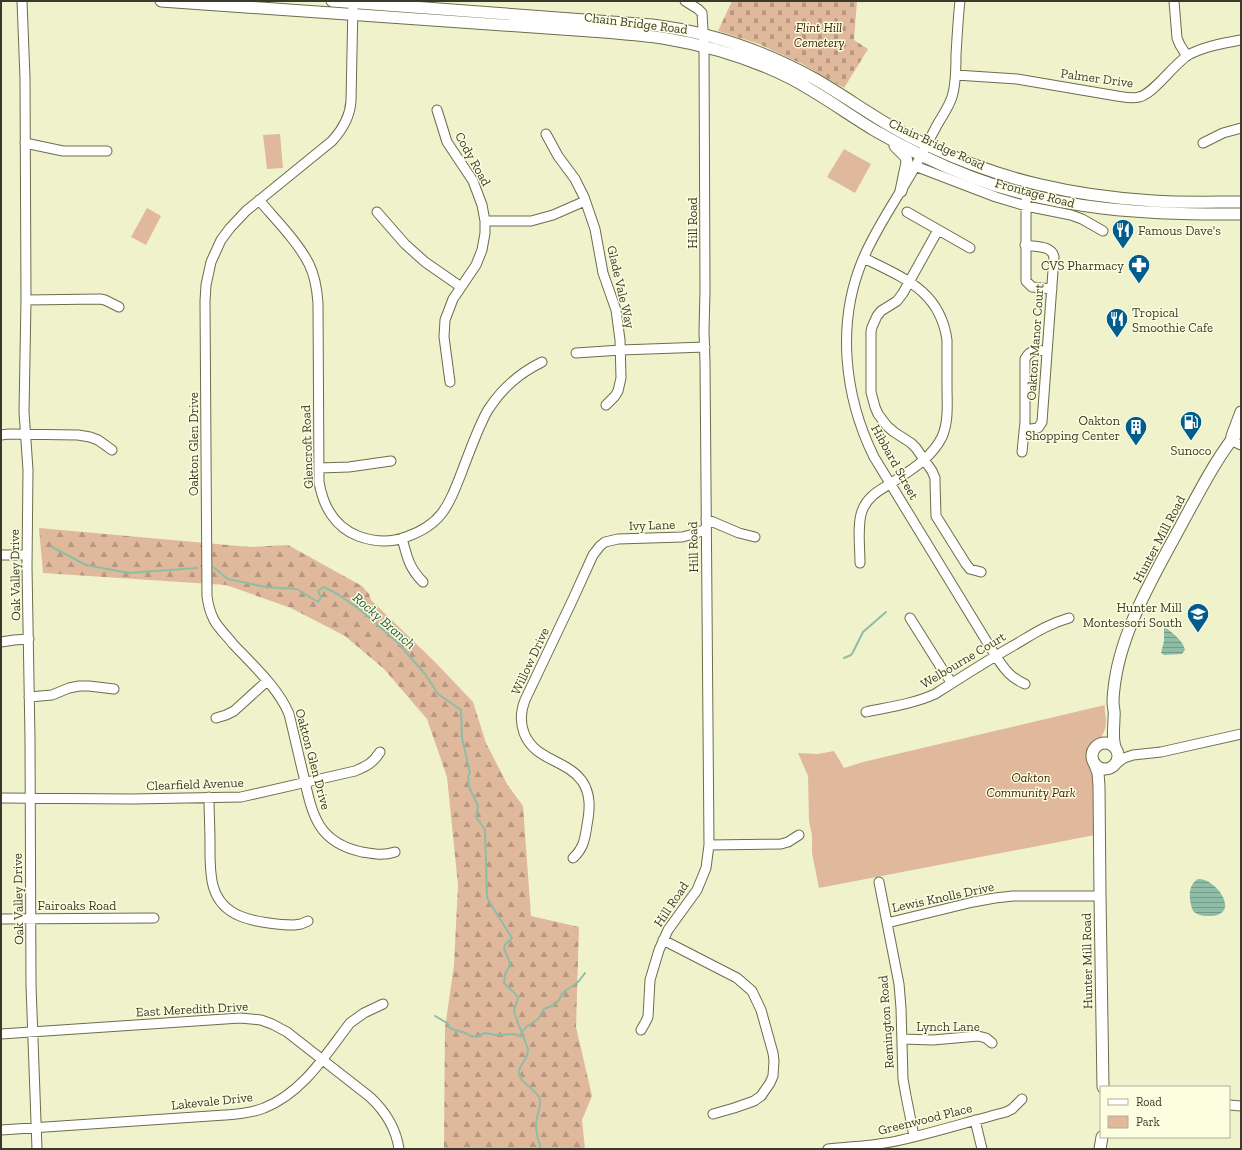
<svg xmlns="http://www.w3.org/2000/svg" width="1242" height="1150" viewBox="0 0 1242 1150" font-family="'Zilla Slab',serif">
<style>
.green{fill:#e0b99d}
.forest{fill:url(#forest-firs)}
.cemetery{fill:url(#cemetery-stones)}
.water{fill:url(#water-rules)}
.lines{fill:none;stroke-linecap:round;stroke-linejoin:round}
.stream{stroke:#8dbea5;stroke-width:2}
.minor-casing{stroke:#6c6d4b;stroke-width:11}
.major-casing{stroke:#6c6d4b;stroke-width:13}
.minor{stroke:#fff;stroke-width:9}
.major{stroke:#fff;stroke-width:11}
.labels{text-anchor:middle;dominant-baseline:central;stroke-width:3;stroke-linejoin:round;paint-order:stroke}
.street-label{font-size:13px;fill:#393a2b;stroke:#fdfee0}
.park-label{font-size:13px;font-style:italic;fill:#3f220b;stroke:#fdfee0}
.poi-label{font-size:13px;fill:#393a2b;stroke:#fdfee0;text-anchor:end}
.water-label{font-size:14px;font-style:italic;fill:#1e5940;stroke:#fdfee0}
</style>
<defs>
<pattern id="forest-firs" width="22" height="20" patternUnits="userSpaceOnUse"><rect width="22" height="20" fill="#e0b99d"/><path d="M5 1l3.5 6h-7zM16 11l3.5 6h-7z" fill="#b79780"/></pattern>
<pattern id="cemetery-stones" width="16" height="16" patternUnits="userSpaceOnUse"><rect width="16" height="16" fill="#e0b99d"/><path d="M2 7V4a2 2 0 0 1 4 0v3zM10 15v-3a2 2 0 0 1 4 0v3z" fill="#b79780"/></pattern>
<pattern id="water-rules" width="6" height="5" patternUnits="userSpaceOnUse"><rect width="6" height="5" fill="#8dbea5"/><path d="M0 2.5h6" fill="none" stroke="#749b87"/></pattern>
</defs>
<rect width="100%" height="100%" fill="#f0f2cc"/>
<path class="green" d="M280,134l3,34 -16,1 -4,-34z
M844,149l27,15 -16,29 -28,-16z
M147,208l14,8 -15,29 -15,-8z
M1105,705c-1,5 1,10 1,16 0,13 -7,20 -16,27 -1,8 -1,13 4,19l1,68 -276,53 -7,-35v-18l-3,-14 -1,-45 -10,-23 20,1 16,-3 10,17 19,-6z"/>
<path class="forest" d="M39,528l211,19 38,-2 74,41 7,8 2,6 65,63 37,39 13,41 21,41 16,22 8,110 48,11 -3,100 16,69 -10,24 3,29h-141l1,-121 9,-63 4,-80 -11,-108 -20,-58 -43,-50 -39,-33 -54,-28 -65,-23 -183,-12z"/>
<path class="cemetery" d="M732,1h125l-3,39 14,9 -24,39 -42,-24 -43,-20 -41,-13z"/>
<path class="water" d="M1164,628h2c8,6 17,13 19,22l-3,4 -18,1 -3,-2 3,-12z
M1198,879c17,-2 44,35 13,37 -7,0 -12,0 -18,-5 -4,-10 -6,-26 5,-32z"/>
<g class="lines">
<path class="stream" d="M52,547l34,18 43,8 68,-5
M209,567h4l15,12 37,8 32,2 21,13 3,-5 -3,-6 6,-4 15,8 24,17 35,31 27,31 13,20 23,16 1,28 8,35 -2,3 1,11 9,19 -2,11 9,13 2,68 25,40 -7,7 -1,4 5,11 1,6 -5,8 -1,9c4,6 11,8 14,15l-4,12 1,5 13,34c0,13 -8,13 -9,22 -1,13 19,18 21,29 1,5 -3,16 -4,22 -1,9 2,18 5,27
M844,658l7,-3 2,-3 10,-20 23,-20
M435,1016l12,7 3,5 5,2 10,3 6,3 5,1 9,-4 11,2 18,-1 9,3
M522,1032l4,-5 12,-8 6,-10 10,-4 5,-5 3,-6 4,-4 7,-4 6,-5 6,-8"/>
<g class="minor-casing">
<path id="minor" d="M22,1l3,77 1,222 -2,112 4,58 -1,97 3,172 1,246 6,164
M960,1c-2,18 -3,36 -4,54 0,14 0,29 -4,42 -4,12 -12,22 -17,32 -8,15 -15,29 -23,43 -16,28 -36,56 -49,87 -27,64 -19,137 11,198l121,198c9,13 14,22 30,29
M1174,1l3,37 3,7 7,11
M353,3l-2,98c-1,16 -8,28 -19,40l-86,70 -16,17 -9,12 -10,22 -5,23 -1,16 2,295c1,9 3,16 7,24 5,9 13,16 19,24 19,20 46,45 56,70 5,20 9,39 14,59 9,40 13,69 59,79 12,2 21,4 33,0
M956,75l61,4 100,17c7,1 15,3 22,1 15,-3 36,-35 51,-43 16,-8 34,-11 51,-14
M437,110l10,32 26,39 9,24 3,16v12l-3,17 -6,15 -23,34 -8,21 -1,17 6,45
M546,134l12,22 17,23 9,18 11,32 8,44 13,37 4,30 1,38 -3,13 -3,5 -9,9
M25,143l38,8h44
M1203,143l20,-10 18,-5
M915,166l81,31 30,9 45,9 11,4 21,12
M259,200c16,19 39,42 50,64 6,12 8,25 9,39l1,179c4,24 16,45 39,54 16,6 32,7 48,1 35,-12 42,-30 55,-63 6,-16 12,-32 19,-48 3,-6 6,-14 10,-19 14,-21 30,-34 52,-45
M1026,201v80l6,6 20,2
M377,212l28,32 20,18 36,25
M907,212l63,36
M485,221h46l22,-6 32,-14
M938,230l-35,63 -6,8 -16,10 -4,5 -5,11 -1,5v60l4,15 3,7 9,12 7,6 17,11 5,5 16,23 3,7v4l1,34 30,48 4,5 11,3
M26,300l74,-1 5,1 14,7
M576,353l45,-3 84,-3
M1024,430l14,-2 4,-6 12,-165c-2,-12 -19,-10 -29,-12
M1,435l8,-1 69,1 12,2 8,3 14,10
M1230,440l11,5
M1022,452l3,-30v-63c5,-10 13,-9 22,-8
M319,468l30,-1 42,-6
M706,519l33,14 16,4
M402,538c5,19 7,30 21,44
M1,555h26
M860,563c0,-16 -3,-38 2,-52 5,-14 16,-20 28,-27 19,-13 41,-25 52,-47 7,-16 5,-34 5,-51 0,-15 0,-31 0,-46 -7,-50 -44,-62 -83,-82
M910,618l34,54 8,11
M1,642l13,-2 15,-1
M29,697l23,-2 17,-7 10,-2h10l25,3
M866,712c23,-5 47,-8 69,-18 25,-16 50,-32 76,-47 21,-12 34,-22 58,-29
M216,718l10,-3 8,-4 33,-30
M1117,763l7,-5 9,-3 28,-3 80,-18
M209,797c0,15 1,31 1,46 0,29 -2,60 30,73 14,6 40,9 54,9l7,-1 7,-3
M1,798l131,1 109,-2 114,-26c12,-5 18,-8 25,-19
M709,845l72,-1 7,-2 11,-7
M573,858c11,-10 12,-20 14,-33 3,-16 4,-31 -5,-44 -16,-22 -47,-20 -58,-48 -4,-11 -3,-23 1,-33l48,-101 20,-44 7,-9 5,-4 13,-3 64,-2 12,-3 12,-5
M879,882l20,102 2,24 2,71 3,17 8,40
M1,919l153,-1
M887,923l86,-21 22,-4 18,-2h87
M663,940l74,38 15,13 9,19 12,43 1,8 -1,15 -3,7 -9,13 -7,5 -20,7 -21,6
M641,1030l4,-7 3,-6 2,-37 9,-30 9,-20 29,-40 9,-22 3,-23 -4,-482 -1,-32 1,-40 -1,-244 -2,-34 -4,-4 -13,-8
M1,1034l239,-16 21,2 11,4 15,8 83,65c15,14 26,31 29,52
M903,1039l30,1 45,-4 8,2 6,5
M1229,1105l12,1
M975,1120l7,29
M1,1130l224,-15c13,-1 27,-2 39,-7 39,-15 62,-54 86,-85l14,-10 19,-9
M828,1149c25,-3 49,-3 73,-9 35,-8 70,-19 105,-28l6,-3 10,-10"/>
</g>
<g class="major-casing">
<path id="major" d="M161,1l443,31c21,2 43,3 64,7 42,7 84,20 122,39 29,15 56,35 84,52 31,18 63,34 97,47 86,33 179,38 270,37
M332,1l320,24c58,7 112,26 163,54 38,22 73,49 114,67 72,34 144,50 224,55 29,2 59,1 88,1
M895,146l11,11 1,5 -6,29
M1232,436l9,-24
M1092 756a13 13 0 1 1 26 0a13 13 0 1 1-26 0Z
M1115,747c-3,-10 -1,-19 -1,-30 1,-5 -1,-10 -1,-15 0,-7 1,-14 2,-21 8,-56 44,-114 70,-163 17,-31 33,-63 56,-90
M1095,765l3,8 1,13 1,110 3,191
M1100,1149l2,-12"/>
</g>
<use href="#minor" class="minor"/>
<use href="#major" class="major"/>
</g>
<defs>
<g id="restaurant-pin" transform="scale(1.15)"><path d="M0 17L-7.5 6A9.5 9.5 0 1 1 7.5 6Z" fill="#005d8e" stroke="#fdfee0"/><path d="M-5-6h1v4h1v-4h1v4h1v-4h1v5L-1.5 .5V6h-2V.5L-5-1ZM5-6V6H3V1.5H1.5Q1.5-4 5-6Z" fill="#fff"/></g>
<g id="pharmacy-pin" transform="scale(1.15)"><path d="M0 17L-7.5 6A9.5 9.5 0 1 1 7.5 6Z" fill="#005d8e" stroke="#fdfee0"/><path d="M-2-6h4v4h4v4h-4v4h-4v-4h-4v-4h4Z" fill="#fff"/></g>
<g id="fuel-pin" transform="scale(1.15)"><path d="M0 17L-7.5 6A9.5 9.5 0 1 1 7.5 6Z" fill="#005d8e" stroke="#fdfee0"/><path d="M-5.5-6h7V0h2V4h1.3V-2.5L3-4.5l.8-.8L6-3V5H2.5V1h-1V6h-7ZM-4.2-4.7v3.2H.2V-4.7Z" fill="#fff"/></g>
<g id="building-pin" transform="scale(1.15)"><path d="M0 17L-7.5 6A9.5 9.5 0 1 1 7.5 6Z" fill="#005d8e" stroke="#fdfee0"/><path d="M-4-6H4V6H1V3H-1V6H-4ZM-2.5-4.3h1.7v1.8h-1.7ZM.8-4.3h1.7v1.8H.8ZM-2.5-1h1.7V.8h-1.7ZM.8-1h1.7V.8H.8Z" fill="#fff"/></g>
<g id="school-pin" transform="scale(1.15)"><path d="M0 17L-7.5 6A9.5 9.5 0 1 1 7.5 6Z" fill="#005d8e" stroke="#fdfee0"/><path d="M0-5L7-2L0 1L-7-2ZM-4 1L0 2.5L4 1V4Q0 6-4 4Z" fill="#fff"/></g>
</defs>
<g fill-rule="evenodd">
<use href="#restaurant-pin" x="1123" y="230"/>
<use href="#pharmacy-pin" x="1139" y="265"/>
<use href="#restaurant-pin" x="1117" y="319"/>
<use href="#fuel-pin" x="1191" y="422"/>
<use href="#building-pin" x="1136" y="427"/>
<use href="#school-pin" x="1198" y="614"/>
</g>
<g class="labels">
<g class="street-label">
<text transform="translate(636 23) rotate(7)">Chain Bridge Road</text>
<text transform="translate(1097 78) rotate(8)">Palmer Drive</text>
<text transform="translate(937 144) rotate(25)">Chain Bridge Road</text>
<text transform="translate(473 159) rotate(61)">Cody Road</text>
<text transform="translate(1035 193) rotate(15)">Frontage Road</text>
<text transform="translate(692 223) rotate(-90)">Hill Road</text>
<text transform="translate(621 287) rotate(77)">Glade Vale Way</text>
<text transform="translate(1035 342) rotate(-86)">Oakton Manor Court</text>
<text transform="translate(193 444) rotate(-90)">Oakton Glen Drive</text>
<text transform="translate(307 447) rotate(-92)">Glencroft Road</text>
<text transform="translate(895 462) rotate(61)">Hibbard Street</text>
<text transform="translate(652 525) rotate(-2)">Ivy Lane</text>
<text transform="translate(1159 539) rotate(-62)">Hunter Mill Road</text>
<text transform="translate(693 547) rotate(-91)">Hill Road</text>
<text transform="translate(15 575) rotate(-91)">Oak Valley Drive</text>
<text transform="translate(963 660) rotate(-31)">Welbourne Court</text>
<text transform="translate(530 661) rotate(-65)">Willow Drive</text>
<text transform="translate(313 759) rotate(75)">Oakton Glen Drive</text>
<text transform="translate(195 784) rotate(-2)">Clearfield Avenue</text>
<text transform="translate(943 897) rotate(-12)">Lewis Knolls Drive</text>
<text transform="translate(18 899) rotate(-91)">Oak Valley Drive</text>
<text transform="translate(671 904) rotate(-56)">Hill Road</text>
<text x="77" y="905">Fairoaks Road</text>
<text transform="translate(1087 961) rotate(-91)">Hunter Mill Road</text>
<text transform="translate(192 1009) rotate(-3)">East Meredith Drive</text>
<text transform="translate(886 1022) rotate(-94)">Remington Road</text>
<text x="948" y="1026">Lynch Lane</text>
<text transform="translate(212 1101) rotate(-6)">Lakevale Drive</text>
<text transform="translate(925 1119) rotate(-14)">Greenwood Place</text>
</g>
<g class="park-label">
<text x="819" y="27">Flint Hill<tspan x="819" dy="15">Cemetery</tspan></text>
<text x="1031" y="777">Oakton<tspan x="1031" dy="15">Community Park</tspan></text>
</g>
<g class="poi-label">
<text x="1138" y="230" text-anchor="start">Famous Dave's</text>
<text x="1124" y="265">CVS Pharmacy</text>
<text x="1132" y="312" text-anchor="start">Tropical<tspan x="1132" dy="15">Smoothie Cafe</tspan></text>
<text x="1120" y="420">Oakton<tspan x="1120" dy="15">Shopping Center</tspan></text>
<text x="1191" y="450" text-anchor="middle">Sunoco</text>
<text x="1182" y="607">Hunter Mill<tspan x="1182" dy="15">Montessori South</tspan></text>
</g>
<g class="water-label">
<text transform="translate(384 621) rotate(41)">Rocky Branch</text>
</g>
</g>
<rect width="1242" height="1150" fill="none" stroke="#393a2b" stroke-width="4"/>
<rect x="1100" y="1086" width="130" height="52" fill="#fdfee0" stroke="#afb098"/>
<rect x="1108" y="1099" width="20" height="6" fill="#ffffff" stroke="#afb098"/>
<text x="1136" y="1106" font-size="12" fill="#393a2b">Road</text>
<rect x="1108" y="1116" width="20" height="12" fill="#e0b99d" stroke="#afb098"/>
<text x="1136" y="1126" font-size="12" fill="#393a2b">Park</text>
</svg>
